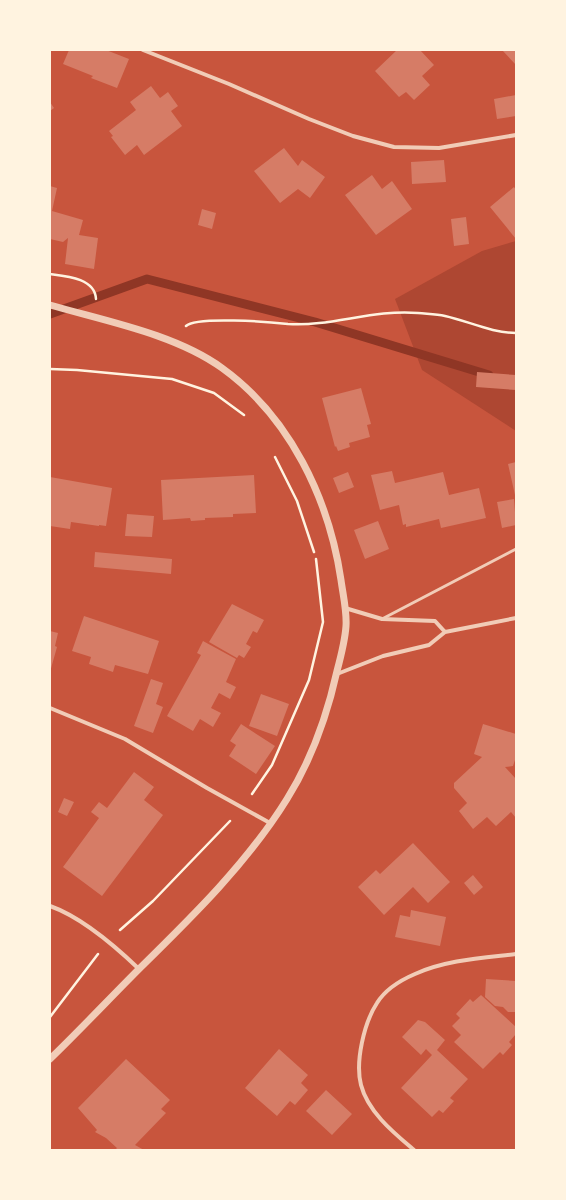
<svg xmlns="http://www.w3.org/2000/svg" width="566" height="1200" viewBox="0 0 566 1200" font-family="'Exo 2',sans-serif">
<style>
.green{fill:#ae4732}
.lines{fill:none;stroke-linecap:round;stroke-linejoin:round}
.stream{stroke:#8f3625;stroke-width:9}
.building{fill:#d67c66}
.path{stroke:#fff3e0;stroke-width:2.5}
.service{stroke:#f1ccb7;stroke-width:3}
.minor{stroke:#f1ccb7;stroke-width:4}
.tertiary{stroke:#f1ccb7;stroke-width:7}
</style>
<rect width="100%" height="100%" fill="#c8553d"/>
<path class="green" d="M516,241v190l-94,-61 -27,-71 87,-48z"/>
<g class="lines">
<path class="stream" d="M50,314l97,-35 168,43 174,53"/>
</g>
<path class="building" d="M69,50h37l23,9 -12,29 -26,-10 2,-2 -30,-12z
M397,50h23l14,15 -12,11 8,9 -16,15 -8,-8 -7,5 -24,-26z
M502,50h14v15z
M151,86l9,12 8,-6 10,14 -7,5 11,15 -38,29 -7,-10 -12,10 -14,-18 2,-1 -4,-5 27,-21 -6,-8z
M516,95v21l-19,3 -3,-20z
M50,102l4,6 -4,3z
M284,148l14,18 4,-6 23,17 -15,21 -12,-9 -18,14 -26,-32z
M444,160l2,22 -34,2 -1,-22z
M372,175l10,14 10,-8 20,28 -36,26 -31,-40z
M50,186l7,2 -5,23 31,9 -4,15 19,3 -4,31 -29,-5 3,-26 -5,4 -13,-3z
M514,187l2,3v49l-26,-32z
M202,209l14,4 -4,16 -14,-4z
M466,217l3,27 -15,2 -3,-27z
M477,372l39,3v15l-40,-3z
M361,388l10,36 -4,1 3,12 -21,6 1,4 -12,4 -2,-5 -1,1 -13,-49z
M516,462v33h-1l-7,-31z
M392,471l3,12 48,-11 6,23 30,-7 7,30 -45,10 -2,-9 -33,8v-3l-3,1 -4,-20 -19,5 -9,-35z
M348,472l6,15 -15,6 -6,-15z
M254,475l2,38 -23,1v3l-28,1v2l-14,1 -1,-3 -27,2 -2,-40z
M50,477l62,11 -6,38 -7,-1v1l-28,-4 -1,7 -20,-3z
M514,499l2,26 -14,3 -5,-26z
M127,514l27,2 -2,21 -27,-1z
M378,521l11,28 -24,10 -11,-29z
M95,552l77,7 -1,15 -77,-7z
M232,604l32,16 -7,13 -4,-2 -7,13 5,3 -7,11 -5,-3 -2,3 -28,-16z
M84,616l75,25 -11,33 -33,-9 -2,7 -24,-8 2,-7 -19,-6z
M50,631l8,2 -3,13 2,1 -7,25z
M203,641l33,18 -10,23 10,5 -6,12 -11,-6 -8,15 10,5 -8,14 -13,-8 -7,12 -26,-15 34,-61 -4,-2z
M151,679l12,4 -7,21 7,3 -10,26 -19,-7z
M261,694l28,10 -12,32 -28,-10z
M241,724l34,22 -19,28 -27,-18 7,-11 -6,-4z
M483,724l33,10v23l-3,9 -8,1 11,12v39l-5,-6 -15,14 -9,-9 -14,12 -14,-18 8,-8 -13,-15v-5l28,-26 -8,-3z
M134,772l20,15 -10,13 19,15 -61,81 -39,-29 36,-49 -8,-6 8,-10 8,6z
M64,798l10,4 -7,14 -9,-4z
M413,843l37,39 -22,21 -15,-16 -29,28 -26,-28 18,-17 4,4z
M473,875l10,12 -9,8 -10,-12z
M411,910l35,7 -6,29 -45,-9 5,-22 10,2z
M486,979l30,2v31h-8l-5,-5 -8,-1 -10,-9z
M481,995l35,32v7l-7,8 3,3 -9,10 -3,-3 -17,17 -29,-27 7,-7 -9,-9 8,-8 -4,-4 14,-15 3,3z
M418,1020l7,2 20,18 -8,10 31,29 -18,19 4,3 -11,12 -4,-3 -7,7 -31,-29 31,-33 -6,-6 -5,6 -19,-18z
M279,1049l29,26 -7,8 7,7 -13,15 -5,-4 -13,15 -32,-28z
M126,1059l44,41 -9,9 5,4 -31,32 9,5h-29l2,-2 -11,-10 -11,-6 2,-2 -19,-22z
M326,1090l26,24 -20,21 -26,-24z"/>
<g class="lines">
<path class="path" d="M50,274c16,2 45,4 46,25
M186,326c10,-10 84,-4 102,-2 43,3 85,-15 130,-11 9,1 18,1 27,3 23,5 47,17 71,17
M50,369l27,1 95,9 42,14 30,22
M275,457l22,44 17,51
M252,794l20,-29 37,-85 14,-58 -7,-63
M120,930l33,-29 77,-80
M50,1017l48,-63"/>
<path class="service" d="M382,619l134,-70"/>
<path class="minor" d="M143,50l86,34 80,35 44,17 41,11 45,1 77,-13
M345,608l37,11 53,2 10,11
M337,674l46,-18 46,-11 16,-13 71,-14
M50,708l75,31 82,49 63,35
M50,906c31,11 65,40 89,63
M414,1150c-20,-17 -46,-38 -53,-65 -6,-23 3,-62 16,-82 8,-13 24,-23 38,-29 31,-14 67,-16 101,-20"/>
<path class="tertiary" d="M50,305c55,16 125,29 172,63 68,49 107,131 119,212 2,15 6,31 5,46 -1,15 -5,30 -9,45 -10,45 -25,88 -50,128 -39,63 -94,117 -147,169 -30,30 -59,61 -90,91"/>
</g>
<rect width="566" height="1200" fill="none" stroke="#fff3e0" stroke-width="102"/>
</svg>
